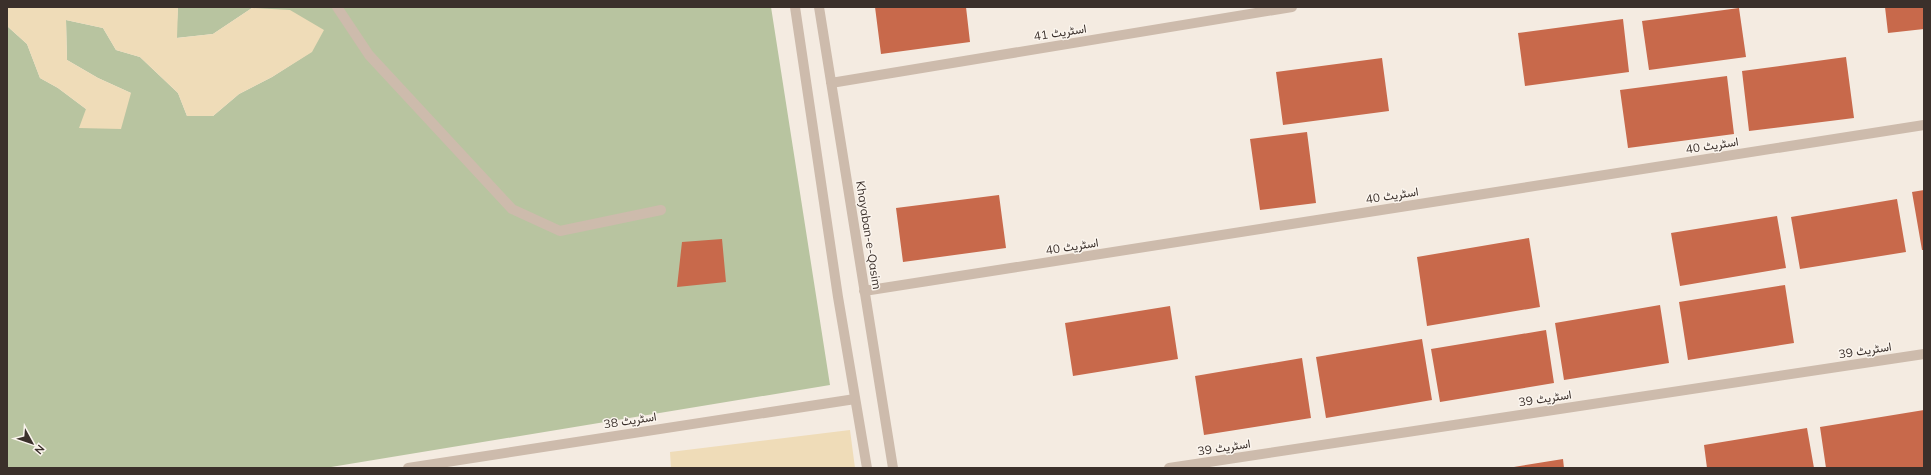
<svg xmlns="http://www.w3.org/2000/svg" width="1931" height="475" viewBox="0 0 1931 475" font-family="Mulish,Vazirmatn,sans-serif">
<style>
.green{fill:#b8c4a0}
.sand{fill:#efdcb8}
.building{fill:#c8694b}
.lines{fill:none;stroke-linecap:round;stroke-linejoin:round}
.minor{stroke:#cdbbac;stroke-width:10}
.labels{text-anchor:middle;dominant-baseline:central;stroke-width:3;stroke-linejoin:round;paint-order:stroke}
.street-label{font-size:12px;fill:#3b302b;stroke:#fbf5ee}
</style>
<rect width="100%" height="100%" fill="#f4ebe1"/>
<path class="green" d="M178,7h593l59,378 -505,83h-318v-442l20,18 13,34 18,10 28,21 45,-16 -33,-15 -31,-18 -1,-40 37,8 13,22 24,7 38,36 9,23h26l26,-22 33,-17 39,-25 -59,-44 -39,26 -37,4z"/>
<path class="sand" d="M7,7h171l-1,31 36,-4 39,-26 38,2 34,20 -12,22 -40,25 -33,17 -26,22h-26l-9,-23 -38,-36 -24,-7 -13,-22 -37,-8 1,40 31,18 33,15 -10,36 -42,-1 7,-19 -28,-21 -18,-10 -13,-34 -20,-18z
M850,430l5,38h-184l-1,-16z"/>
<path class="building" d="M875,7h91l4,35 -89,12z
M1885,7h39v22l-36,4z
M1739,8l7,49 -97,13 -7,-49z
M1623,19l6,53 -104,14 -7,-53z
M1846,57l8,61 -105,13 -7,-60z
M1382,58l7,53 -106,14 -7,-53z
M1727,76l7,58 -106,14 -8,-58z
M1307,132l9,71 -56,7 -10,-71z
M1924,190v60h-2l-10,-58z
M999,195l7,53 -103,14 -7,-54z
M1897,199l9,53 -106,17 -9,-52z
M1777,216l9,52 -106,18 -9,-53z
M1529,238l11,69 -113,19 -10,-69z
M722,239l4,43 -49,5 5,-45z
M1785,285l9,58 -106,17 -9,-58z
M1660,305l9,58 -105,17 -9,-57z
M1170,306l8,53 -105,17 -8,-53z
M1546,330l8,53 -114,19 -9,-53z
M1422,339l10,61 -106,18 -10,-61z
M1302,358l9,60 -107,17 -9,-59z
M1924,410v57l-98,1 -6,-41z
M1807,428l7,40h-107l-3,-23z
M1563,459l1,9h-50v-1z"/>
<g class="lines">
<path class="minor" d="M337,7l32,48 143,154 48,22 101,-21
M795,7l43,290 29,171
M819,7l74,461
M831,83l461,-76
M864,291l1060,-166
M408,468l447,-69
M1169,468l755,-114"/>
</g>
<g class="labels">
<g class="street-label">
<text transform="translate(1060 32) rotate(-9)">اسٹریٹ 41</text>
<text transform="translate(1712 145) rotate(-9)">اسٹریٹ 40</text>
<text transform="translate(1392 195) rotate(-9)">اسٹریٹ 40</text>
<text transform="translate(869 235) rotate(81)">Khayaban-e-Qasim</text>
<text transform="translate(1072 246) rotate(-9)">اسٹریٹ 40</text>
<text transform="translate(1865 350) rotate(-9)">اسٹریٹ 39</text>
<text transform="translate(1545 398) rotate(-9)">اسٹریٹ 39</text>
<text transform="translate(630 420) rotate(-9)">اسٹریٹ 38</text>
<text transform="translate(1224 447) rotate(-9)">اسٹریٹ 39</text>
</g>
</g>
<rect width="1931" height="475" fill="none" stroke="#3b302b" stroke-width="16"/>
<g transform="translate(32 443) rotate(130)" stroke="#fbf5ee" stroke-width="3" paint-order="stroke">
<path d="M0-3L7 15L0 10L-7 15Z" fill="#3b302b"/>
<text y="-6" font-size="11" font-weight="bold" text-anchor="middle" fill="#3b302b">N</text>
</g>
</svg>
